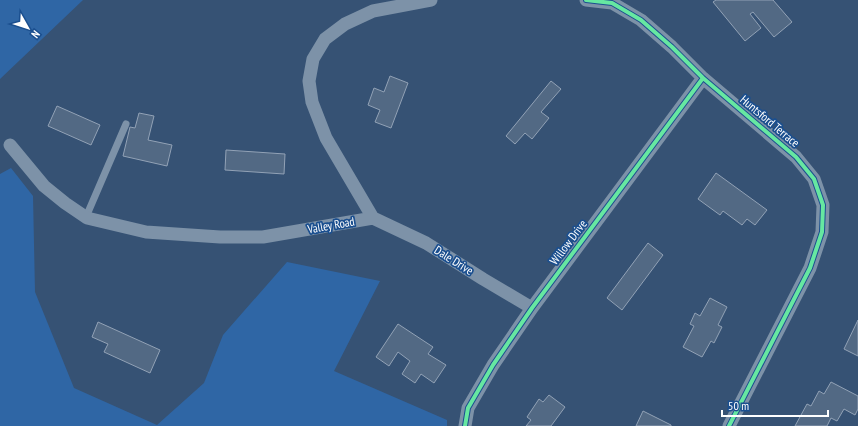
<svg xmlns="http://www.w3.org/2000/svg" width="858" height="426" viewBox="0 0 858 426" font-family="'PT Sans Narrow',sans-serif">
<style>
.green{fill:#2f66a5}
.building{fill:#526984;stroke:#92a2b6}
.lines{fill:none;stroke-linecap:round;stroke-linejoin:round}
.service{stroke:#7d92a8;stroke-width:7}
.minor{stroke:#7d92a8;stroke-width:13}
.cycleway-casing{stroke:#1b4f8f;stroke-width:6}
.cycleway{stroke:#66e7a1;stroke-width:4}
.labels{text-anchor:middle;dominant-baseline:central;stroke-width:3.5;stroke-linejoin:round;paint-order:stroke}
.street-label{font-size:12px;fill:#fff;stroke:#1b4f8f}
</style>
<rect width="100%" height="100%" fill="#365274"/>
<path class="green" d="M0,0h83l-83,79z
M11,168l22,28 2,96 39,96 83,37 47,-42 19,-48 64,-73 93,19 -46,90 113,49v6h-447v-252z"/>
<path class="building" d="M716,0h57l19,22 -18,15 -21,-25 -3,2 11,14 -16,13 -32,-39z
M390,76l18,7 -17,45 -16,-6 5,-12 -12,-5 6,-17 10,4z
M551,81l10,8 -20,23 8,6 -17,21 -7,-6 -10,11 -9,-8z
M57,106l43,19 -9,20 -43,-19z
M139,113l15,3 -6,24 24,5 -5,21 -44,-10 7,-29 5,1z
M226,150l59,4 -1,20 -59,-4z
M716,173l51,37 -12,15 -8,-6 -5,6 -19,-14 -3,4 -22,-16z
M648,243l15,12 -41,55 -15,-12z
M710,298l17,9 -9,18 4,2 -8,16 -3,-2 -9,16 -19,-10 11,-21 -4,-2 5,-11 5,3z
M858,320v36l-14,-7z
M98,322l62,28 -10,23 -46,-21 4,-8 -16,-7z
M398,324l35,23 -5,7 18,11 -12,18 -13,-9 -6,9 -13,-9 8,-13 -12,-9 -9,14 -13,-9z
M831,382l27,14v13l-3,6 -11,-6 -7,12 -6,-3 -4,8h-32l12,-22 4,2 8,-15 5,3z
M549,395l16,12 -14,19h-25l5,-6 -4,-3 12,-18 4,3z
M643,411l28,14v1h-35z"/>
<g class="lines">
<path class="service" d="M86,217l40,-93"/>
<path class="minor" d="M586,0l26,3 29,17 31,27 31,31 93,79 18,22 9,26 -1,27 -12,36 -81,158
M10,145l34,41 21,17 22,15 59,14 74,5h43l110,-19
M373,218l-47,-80 -14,-36 -3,-21 4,-22 12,-20 20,-15 28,-13 58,-11
M373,218l53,25 57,36 49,29
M465,426l3,-18 25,-43 39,-57 171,-230"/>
<g class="cycleway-casing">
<path id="cycleway" d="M586,0l26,3 29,17 31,27 31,31 93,79 18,22 9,26 -1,27 -12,36 -81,158
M465,426l3,-18 25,-43 39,-57 171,-230"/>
</g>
<use href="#cycleway" class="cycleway"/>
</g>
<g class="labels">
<g class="street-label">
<text transform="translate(770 121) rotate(40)">Huntsford Terrace</text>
<text transform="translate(331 225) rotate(-10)">Valley Road</text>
<text transform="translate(568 242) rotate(-53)">Willow Drive</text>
<text transform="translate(454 260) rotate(32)">Dale Drive</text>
</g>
</g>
<g transform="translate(28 28) rotate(129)" stroke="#1b4f8f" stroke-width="3" paint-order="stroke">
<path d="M0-3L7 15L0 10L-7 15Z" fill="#ffffff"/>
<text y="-6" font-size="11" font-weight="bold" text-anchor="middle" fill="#ffffff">N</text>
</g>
<path d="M722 410v6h106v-6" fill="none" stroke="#ffffff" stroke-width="2"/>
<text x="728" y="410" font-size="12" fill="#ffffff" stroke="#1b4f8f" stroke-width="3" paint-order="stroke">50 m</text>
</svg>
